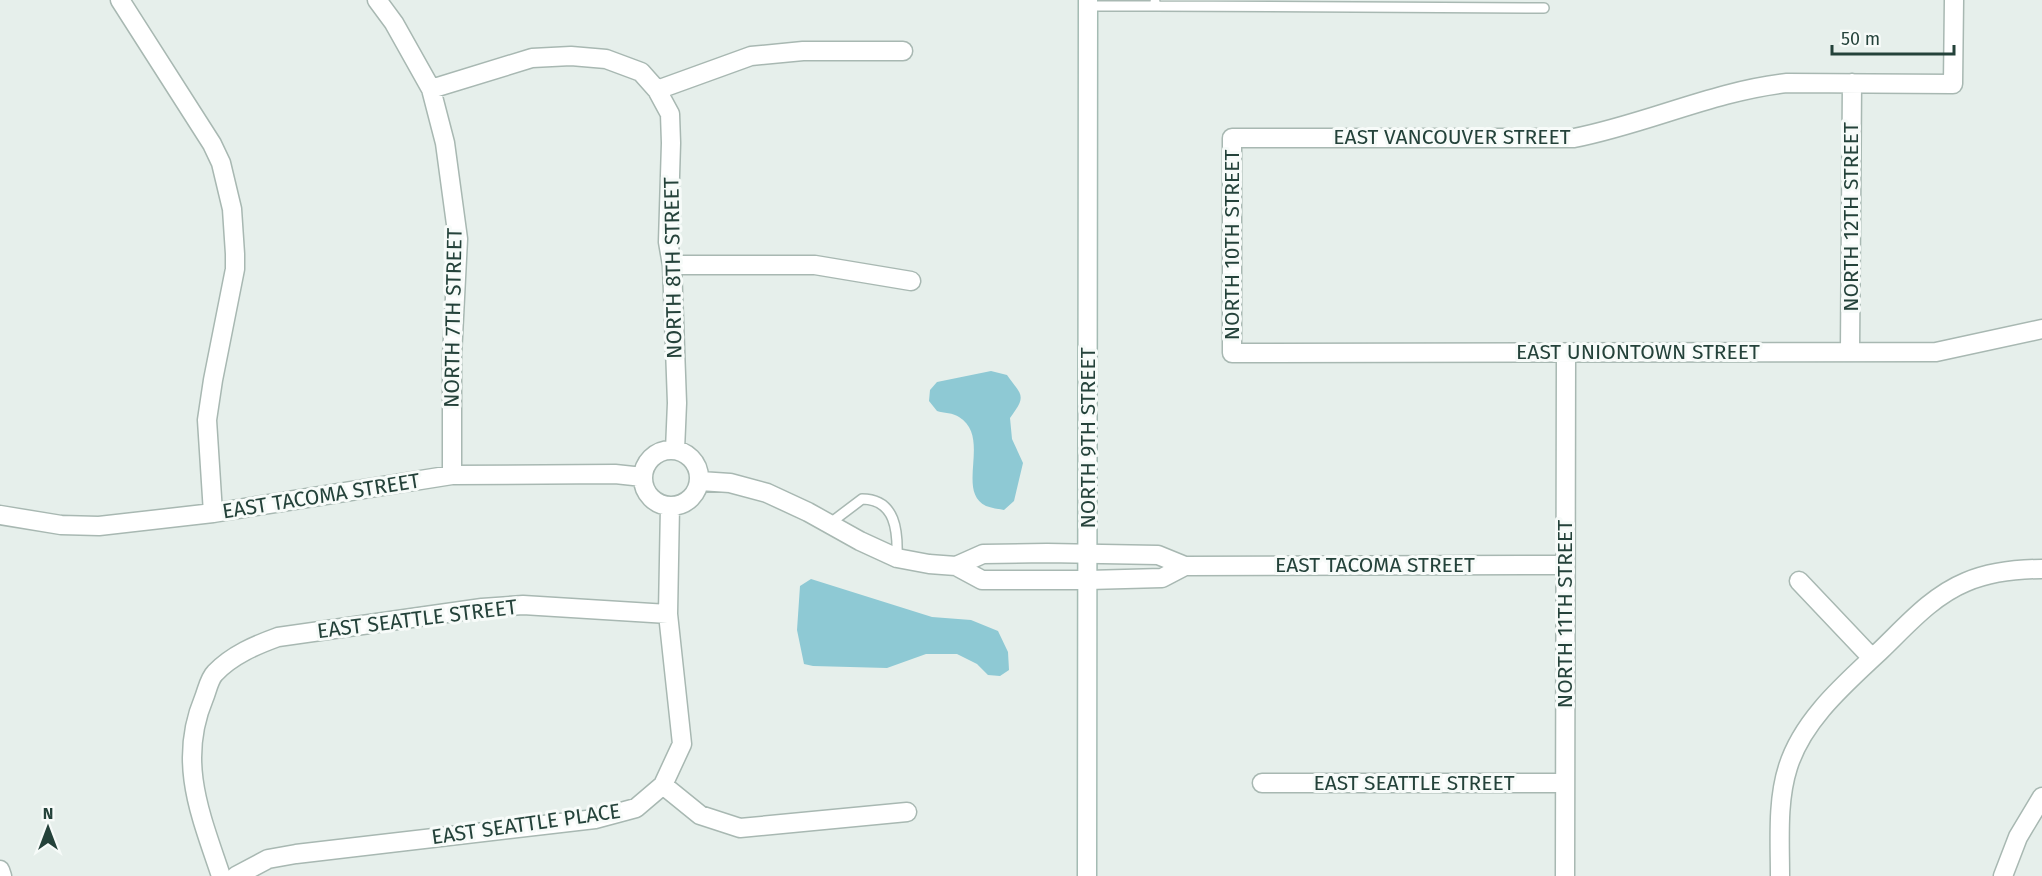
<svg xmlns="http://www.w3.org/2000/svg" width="2042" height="876" viewBox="0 0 2042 876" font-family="'Fira Sans',sans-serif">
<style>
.water{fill:#8ec9d4}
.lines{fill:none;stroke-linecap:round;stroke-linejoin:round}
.service-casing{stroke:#a8b8b2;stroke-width:12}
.minor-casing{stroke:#a8b8b2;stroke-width:21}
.secondary-casing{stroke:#a4bbb3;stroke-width:21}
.service{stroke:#fff;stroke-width:9}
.minor{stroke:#fff;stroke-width:18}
.secondary{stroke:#fff;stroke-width:18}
.labels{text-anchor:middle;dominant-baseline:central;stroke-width:6;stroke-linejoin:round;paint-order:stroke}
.street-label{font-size:21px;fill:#24423a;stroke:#f7fbf9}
</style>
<rect width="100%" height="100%" fill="#e6efeb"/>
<path class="water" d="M991,371l16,4c15,21 20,20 3,43l2,21 11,24 -9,38 -10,9c-5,-1 -13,-2 -18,-4 -31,-15 6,-69 -27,-89 -5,-4 -16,-4 -22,-6l-8,-10 1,-11 7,-8z
M811,579l121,38 39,3 27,11 10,21 1,18 -9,6 -12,-1 -11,-11 -20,-10h-31l-39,14 -74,-2 -9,-2 -7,-34 3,-44z"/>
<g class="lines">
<g class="service-casing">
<path id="service" d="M1088,6h67v-4
M1155,6l389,2
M829,524l33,-25c34,0 36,33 35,59"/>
</g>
<g class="minor-casing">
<path id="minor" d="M120,0l92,144 9,19 11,46 3,45v15l-22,111 -6,40 6,93
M377,0l17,23 37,66 14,54 13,96 -6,117v119
M1954,0l-1,84 -166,-1c-73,8 -141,41 -213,55h-342v215l704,-1 106,-23
M431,89l101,-31 39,-2 35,3 35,13 16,18 13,24 1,29 -3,99 4,23 5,138 -2,47
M657,90l94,-34 52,-5h100
M672,265h143l96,16
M1850,351l2,-268
M643 478a28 28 0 1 1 56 0a28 28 0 1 1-56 0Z
M700,481l30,2 37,10 41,19 52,29 37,17 32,6 27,2 26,14h106l74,-2 23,-12
M0,515l61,10 38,1 114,-13 239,-38 163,-1 28,3
M956,566l27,-12 64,-1 111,2 27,11 380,-1
M1799,581l73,77
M1262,783h303
M663,785l37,30 40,13 167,-16
M0,870l2,6
M221,876c-20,-60 -44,-114 -17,-178 3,-7 5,-19 11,-25 17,-18 41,-28 63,-36l204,-29 41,-3 145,9
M236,876l32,-17 28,-5 299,-35 41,-11 27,-23 19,-41 -14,-130 2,-108
M1565,876l1,-523
M1780,876c0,-36 -3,-75 8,-109 15,-48 58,-84 93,-117 26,-25 51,-54 85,-68 24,-10 50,-13 76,-13
M2003,876l15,-39 24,-40"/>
</g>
<g class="secondary-casing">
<path id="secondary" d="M1087,876l1,-876"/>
</g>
<use href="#service" class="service"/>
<use href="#minor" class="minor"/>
<use href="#secondary" class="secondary"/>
</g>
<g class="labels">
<g class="street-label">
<text x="1452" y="137">EAST VANCOUVER STREET</text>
<text transform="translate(1851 217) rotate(-90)">NORTH 12TH STREET</text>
<text transform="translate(1232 245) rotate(-90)">NORTH 10TH STREET</text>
<text transform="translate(673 268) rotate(-91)">NORTH 8TH STREET</text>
<text transform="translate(453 318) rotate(-89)">NORTH 7TH STREET</text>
<text x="1638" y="352">EAST UNIONTOWN STREET</text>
<text transform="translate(1088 438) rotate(-90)">NORTH 9TH STREET</text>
<text transform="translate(321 496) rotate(-9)">EAST TACOMA STREET</text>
<text x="1375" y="565">EAST TACOMA STREET</text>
<text transform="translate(1565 614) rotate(-90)">NORTH 11TH STREET</text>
<text transform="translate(417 619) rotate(-7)">EAST SEATTLE STREET</text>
<text x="1414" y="783">EAST SEATTLE STREET</text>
<text transform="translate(526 824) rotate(-8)">EAST SEATTLE PLACE</text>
</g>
</g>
<g transform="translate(48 828)" stroke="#f7fbf9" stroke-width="4.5" paint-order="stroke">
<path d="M0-4.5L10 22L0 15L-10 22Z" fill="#24423a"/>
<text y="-9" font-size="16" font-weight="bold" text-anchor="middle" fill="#24423a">N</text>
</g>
<path d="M1832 45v9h122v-9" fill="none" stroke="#24423a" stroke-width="3"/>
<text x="1841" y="45" font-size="18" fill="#24423a" stroke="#f7fbf9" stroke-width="4.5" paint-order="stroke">50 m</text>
</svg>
